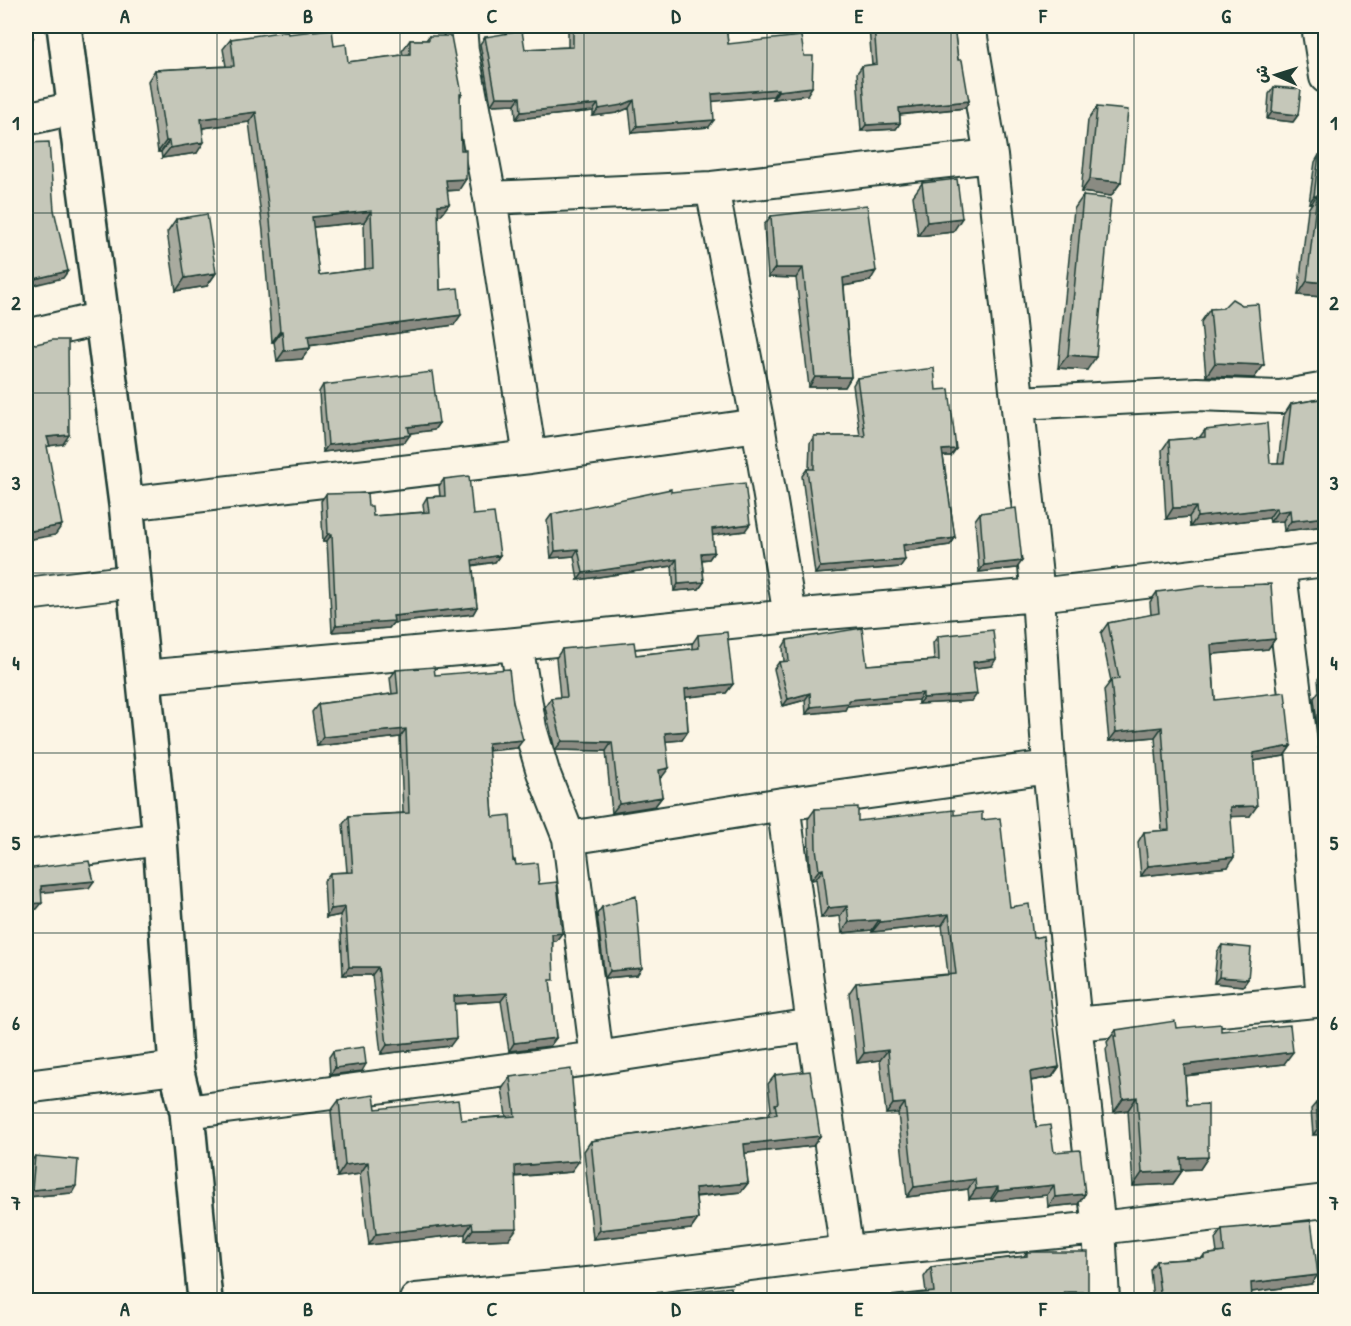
<svg xmlns="http://www.w3.org/2000/svg" width="1351" height="1326" viewBox="0 0 1351 1326" font-family="'Patrick Hand','Playpen Sans Arabic',sans-serif">
<style>
.lines{fill:none;stroke-linecap:round;stroke-linejoin:round}
.street-casing{stroke:#1f3d34;stroke-width:36}
.secondary-casing{stroke:#1f3d34;stroke-width:38}
.street{stroke:#fcf5e5;stroke-width:32}
.secondary{stroke:#fcf5e5;stroke-width:33}
.wall{fill:#a9ab9f;stroke:#1f3d34;stroke-width:1.5;fill-rule:evenodd}
.shaded-wall{fill:#8a8b82;stroke:#1f3d34;stroke-width:1.5}
.building{fill:#c5c7b9;stroke:#1f3d34;stroke-width:1.5;fill-rule:evenodd}
.grid{fill:none;stroke:#1f3d34;stroke-width:1.5;stroke-opacity:0.55}
.neatline{fill:none;stroke:#1f3d34;stroke-width:2}
.grid-label{font-size:20px;text-anchor:middle;font-weight:bold;fill:#1f3d34}
</style>
<rect width="100%" height="100%" fill="#fcf5e5"/>
<filter id="ink" filterUnits="userSpaceOnUse"><feTurbulence type="fractalNoise" baseFrequency=".0167" numOctaves="2"/><feDisplacementMap in="SourceGraphic" scale="12" xChannelSelector="R" yChannelSelector="G"/><feConvolveMatrix kernelMatrix="1 2 1 2 8 2 1 2 1" color-interpolation-filters="sRGB"/></filter>
<g filter="url(#ink)">
<g class="lines">
<g class="street-casing">
<path id="street" d="M460,26l2,25 28,147 40,259
M969,26l22,130 47,439 11,172 26,257 24,204 4,72
M1318,26l8,51
M26,119l48,-11
M712,188l46,237 32,191
M490,198l222,-10 279,-32
M26,336l77,-18
M1018,403l179,-9 83,3 46,-8
M126,504l404,-47 228,-32
M1279,565l24,194 20,241
M26,594l108,-13
M516,644l14,84 13,44 26,66 28,220
M143,677l373,-33 274,-28 248,-21 288,-35
M783,804l30,221 34,227
M569,838l214,-34 266,-37
M26,857l134,-18
M1075,1024l251,-24
M26,1087l150,-19
M187,1112l410,-54 216,-33
M416,1300l182,-17 249,-31 252,-24 227,-27"/>
</g>
<g class="secondary-casing">
<path id="secondary" d="M64,26l62,478 34,335 16,229 11,44 18,188"/>
</g>
<use href="#street" class="street"/>
<use href="#secondary" class="secondary"/>
</g>
<path class="wall" d="M568,26h158l2,18 79,51 -34,4v-3l-61,5 -3,26 -77,6 -3,-25 -12,5 -24,3v-5l-77,8 -1,-15 -24,1 -11,-61 5,-7 40,12 43,-2z
M871,26h83l4,34 11,41 -4,7 -65,7v8l-4,6 -35,2 -4,-58 5,-7 10,-1 -3,-37z
M288,34l46,12 14,16 55,-7 -1,-4 8,-11h16l3,-4 33,58 -2,3 -1,93 -12,1 -6,24h-3l2,75 14,35 -145,21 1,2 -8,11 -25,2 -3,-19h-2l-9,-111 -14,-109 -46,6 -6,25 -35,5 -1,-6h-3l-10,-71 7,-11 71,-4 -3,-17 8,-10zM364,222l1,47 -46,6 -6,-48z
M1274,87l24,28 -5,7 -26,-3 2,-25z
M1097,107l24,75 -10,14 -30,-4 7,-72z
M1319,155l7,1v138l-3,3 -25,-2 10,-86 4,-6h-3l6,-41z
M922,183l31,49 -35,4 -5,-40z
M1083,196l4,174 -29,-2 16,-159z
M771,216l99,65 -26,5 7,91 -6,10h-36l-13,-109 -28,-1 -4,-52z
M176,219l40,54 -9,13 -31,5 -9,-59z
M1210,309l54,56 -10,13 -48,-2 -5,-54z
M857,378l79,12 15,66h-8l12,82 -5,7 -46,6 -4,16 -85,7 -13,-98 5,-7h2l1,-26 4,-7h46l-7,-51z
M323,385l116,38 -5,7 -25,3 -4,9 -82,10 -4,-60z
M1326,398v132l-1,-4 -41,5 -1,-10 -13,1 -1,-4 -79,9 -1,-10 -23,2 -4,-69 7,-10 30,-2 6,-8 65,33h8l6,-48 7,-11z
M444,479l29,36 27,40 -5,7 -23,4 5,41 -4,7 -80,9 -4,5 -57,4 -5,-91h-4l-2,-40 5,-7 42,12 5,10 51,-4 -1,-8 4,-7 13,-1 -1,-10z
M671,492l74,39 -33,4 2,17 -5,7 -7,1 2,22 -5,7 -25,2 -2,-25 -94,14 -4,-24 -23,2 -4,-37 5,-7z
M980,513l37,55 -38,4 -4,-52z
M1157,592l118,47 -7,10 -56,5 3,46 76,46 -7,10 -30,5 -4,55h-20l-2,51 -87,9 -3,-34 6,-10 18,-1 -7,-94 -46,4 -5,-51 7,-9 -10,-48 7,-10 43,-8 -1,-13z
M698,635l35,49 -7,9 -40,4 2,34 -6,9 -16,1 -4,36 -2,1 2,19 -7,9 -43,7 -6,-62 -51,-1 -10,-43 6,-9 9,-1 -4,-39 6,-9 74,6 56,-6v-5z
M938,636l54,30 -19,2 -1,33 -54,3v-4l-71,6 -2,4 -39,4 -1,-14 -22,6 -9,-37 5,-7h5l-1,-15 4,-7 80,25 67,-5 -1,-17z
M1325,669l1,55h-9l-3,-26 5,-7 -1,-12z
M396,670l39,5 82,73 -29,3 5,66 23,48 23,19 23,49 -6,8h-3l-3,44 6,53 -6,8 -41,5 -8,-50 -47,3 -4,42 -69,8 -9,-79h-29l-3,-60 -14,3 -2,-37 6,-8 17,-1 -4,-48 6,-8 54,-3 -3,-76 -83,9 -5,-34 6,-8 74,-10 -2,-16z
M815,809l43,12 96,-6 28,5 28,87 23,31 26,129 -7,10 -21,4 5,46 49,67 -7,10 -30,3 -1,-12 -56,6v-3l-22,1 -1,-10 -61,8 -9,-84 -12,1 -6,-54 -23,3 -8,-70 7,-10 92,-9 -6,-49 -70,7v-2l-30,3 -2,-17 -19,2 -5,-39 -5,1 -2,-22 -1,-39z
M602,907l35,68 -32,3 -8,-64z
M1222,945l26,34 -5,7 -29,-3 3,-31z
M1176,1028l45,3 63,33 -99,12 2,29 21,52 -8,12 -18,1v1l-9,13 -40,2 -5,-76 -14,2 -8,-63 2,-3 -1,-4 9,-12z
M333,1051l29,20 -32,4 -1,-18z
M775,1075l45,61 -7,10 -68,7 3,30 -7,9 -45,5 2,22 -7,10 -98,10 -9,-88 7,-10 178,-26v-2l2,-3 -3,-26z
M510,1077l61,95 -56,5 -6,62 -44,2v-7l-96,11 -9,-71 -23,3 -6,-66 8,-11 37,9 85,11 45,-4 -4,-27z
M1316,1103l10,31 -13,1 -2,-26z
M35,1156l37,37 -45,4 3,-34z
M1222,1229l89,55 -60,8 1,8h-99l-3,-30 6,-9 46,-3 2,-3 13,-2 -2,-14z
M1027,1252l61,40 -6,8h-222l2,-1 64,-7 -2,-15 7,-10 93,-11z
M662,1295l71,5h-76z"/>
<path class="shaded-wall" d="M33,38l-5,8h-2v-7z
M812,87l-5,8 -34,4 5,-8z
M778,89l-5,7 -67,6 6,-8z
M496,97h24l-5,7 -24,1z
M634,100l-5,8 -12,5 -24,3 6,-7z
M969,101l-4,7 -70,7 4,-7z
M598,104l-5,7 -77,8 5,-7z
M256,112l-7,10 -55,7 7,-10z
M1272,112l26,3 -5,7 -26,-3z
M714,120l-5,7 -77,6 5,-7z
M900,123l-4,6 -35,2 5,-6z
M166,141h3l-8,11h-3z
M204,142l-7,11 -35,5 8,-10z
M466,179l-7,11 -20,1 7,-11z
M1090,179l31,3 -10,14 -30,-4z
M1314,196h2l-4,7h-3z
M449,204l-8,11 -10,1 7,-11z
M371,211l-7,11 -60,6 8,-11z
M962,218l-9,14 -35,4 9,-14z
M775,268h28l-7,10 -28,-1z
M68,271l-5,7 -37,9v-6z
M876,271l-6,10 -33,6 6,-9z
M216,273l-9,13 -31,5 9,-13z
M1307,281l19,2v11l-3,3 -25,-2z
M461,315l-7,10 -154,22 8,-11z
M280,331h2l-8,11h-2z
M310,348l-8,11 -25,2 7,-10z
M1068,355l28,2 -9,13 -29,-2z
M1215,363l49,2 -10,13 -48,-2z
M815,377h36l-6,10h-36z
M439,423l-5,7 -30,4 4,-7z
M69,435l-6,9 -22,3 6,-10z
M410,435l-5,7 -82,10 5,-7z
M956,449l-5,7h-14l5,-6z
M1196,507l-7,10 -23,2 7,-11z
M1276,508l-7,10 -79,9 7,-10z
M1290,510l-7,11 -13,1 7,-10z
M1326,517l-1,9 -41,5 7,-10z
M750,524l-5,7 -38,5 5,-7z
M62,525l-7,10 -29,5v-8z
M328,534h4l-5,7h-4z
M955,538l-5,7 -52,7 5,-7z
M578,549l-4,7 -23,2 4,-7z
M714,552l-5,7 -12,1 4,-7z
M500,555l-5,7 -28,4 5,-6z
M677,559l-5,7 -94,14 5,-7z
M905,560l-5,7 -85,7 5,-7z
M1022,561l-5,7 -38,4 5,-7z
M704,582l-5,7 -25,2 4,-7z
M477,607l-4,7 -80,9 -4,5 -57,4 4,-7 57,-9z
M1275,639l-7,10 -64,6 7,-10z
M996,659l-4,7 -24,3 5,-7z
M733,684l-7,9 -47,5 6,-9z
M810,693l-5,7 -22,6 5,-7z
M923,693l-5,7 -71,6 -2,4 -39,4 5,-7 38,-7z
M977,694l-5,7 -54,3 5,-6z
M1324,714h2v10h-9z
M1162,727l-7,10 -46,4 7,-9z
M406,729l-6,8 -83,9 6,-9z
M688,731l-6,9 -24,2 7,-9z
M523,740l-6,8 -35,3 6,-8z
M562,741l50,1 -6,9 -51,-1z
M1291,746l-7,10 -37,6 6,-9z
M669,768l-7,9 -10,2 7,-9z
M662,797l-7,9 -43,7 7,-9z
M1257,806l-7,10 -27,1 7,-10z
M1234,857l-6,10 -87,9 7,-10z
M823,869l-7,10 -5,1 8,-10z
M94,881l-5,7 -53,5 5,-7z
M42,903l-5,6 -11,2v-7z
M847,906l-7,10 -19,2 7,-10z
M345,907l-5,8 -14,3 5,-9z
M949,914l-7,11 -70,7 8,-10z
M879,920l-7,10 -30,3 7,-11z
M562,933l-6,8 -9,1 5,-8z
M349,967h29l-6,8h-29z
M642,968l-5,7 -32,3 5,-7z
M1219,977l29,2 -5,7 -29,-3z
M507,993l-6,8 -53,3 6,-8z
M456,1038l-6,8 -69,8 6,-9z
M556,1038l-6,8 -41,5 5,-8z
M888,1050l-8,10 -23,3 7,-10z
M1293,1052l-9,12 -109,13 9,-12z
M366,1064l-4,7 -32,4 5,-7z
M1059,1067l-7,10 -29,5 7,-10z
M1137,1097l-9,13 -14,2 9,-13z
M905,1103l-7,10 -12,1 7,-10z
M1318,1128h8v6l-13,1z
M820,1136l-7,10 -75,8 6,-10z
M1208,1157l-8,12 -28,1 9,-12z
M579,1161l-8,11 -64,5 8,-11z
M368,1162l-8,12 -23,3 8,-12z
M1182,1171l-9,13 -40,2 9,-13z
M975,1179l-7,10 -61,8 7,-10z
M748,1183l-7,9 -53,5 7,-9z
M1054,1185l-7,10 -56,6 7,-10z
M76,1186l-4,7 -45,4 5,-7z
M998,1187l-7,11 -22,1 7,-10z
M1085,1194l-7,10 -30,3 7,-10z
M698,1219l-7,10 -98,10 7,-9z
M472,1223l-7,11 -96,11 7,-11z
M517,1228l-8,11 -44,2 8,-12z
M1318,1275l-7,9 -67,9 7,-10z
M1064,1292h24l-6,8h-24z"/>
<path class="building" d="M26,26h5l2,12 -7,1z
M573,26h153l2,18 73,-8 3,20h9l-1,31 -34,4v-2l-66,5 2,26 -77,6 -3,-26 -12,5 -23,4 -1,-5 -77,8 -1,-15h-24l-11,-60 37,-6 3,18 48,-2z
M874,26h80l4,34h4l7,41 -70,7 1,15 -34,2 -4,-59 15,-2z
M332,29l2,17 12,-2 2,18 62,-8v-14h19v-4h22l11,58h-2l1,56h5v29l-20,1 3,24 -11,1 2,85 18,-2 3,27 -153,21 2,12 -26,3 -2,-20h-2l-10,-111 -14,-108 -55,7 3,23 -34,6 -1,-7h-3l-11,-71 79,-4 -3,-27 56,-8 1,3zM371,211l2,57 -54,7 -7,-58z
M1274,87l27,2 -3,26 -26,-3z
M1097,107l31,3 -7,72 -31,-3z
M49,142l5,68 14,61 -42,10v-138z
M1319,155l7,1v40h-12z
M957,179l5,39 -35,4 -5,-39z
M1317,195l9,1v87l-19,-2z
M1083,196l28,3 -15,158 -28,-2z
M867,205l9,66 -33,7 8,99h-36l-12,-109h-28l-4,-52z
M207,214l9,59 -31,5 -9,-59z
M1232,299l10,6 16,-1 6,61 -49,-2 -5,-54 13,-1z
M53,340h15l1,95 -22,2 3,9h-3l15,79 -36,7v-190l10,2z
M934,368l2,22 13,-1 7,60 -14,1 13,88 -52,7 2,15 -85,7 -13,-98h7v-33h51l-8,-58z
M432,372l7,51 -31,4 2,8 -82,10 -5,-60z
M1326,398v119l-35,4 -1,-11 -13,2 -1,-4 -79,9 -1,-10 -23,1 -4,-68 36,-3v-7l62,-7 3,40h14l7,-59z
M469,476l4,39 21,-2 6,42 -28,5 5,47 -84,9 1,5 -58,4 -4,-91h-4l-2,-40 41,-1 1,13h4l1,10 56,-4 -2,-15 18,-1 -1,-17z
M745,483l5,41 -38,5 2,23 -13,1 3,29 -26,2 -1,-25 -94,14 -5,-24 -23,2 -3,-37 119,-25v3z
M1016,508l6,53 -38,4 -4,-52z
M1271,584l4,55 -64,6 4,55 70,-8 6,54 -38,7 4,53 -27,1 4,50 -86,9 -4,-34 25,-2 -7,-103 -46,5 -5,-52 8,-1 -11,-56 51,-10 -2,-21 45,-6z
M862,628l5,37 72,-5 -1,-24 55,-6 3,29 -23,3 4,32 -54,4v-5l-74,7v3l-38,4 -1,-14 -22,6 -9,-37 10,-1 -2,-21z
M727,632l6,52 -48,5 3,42 -23,2 4,35 -10,2 3,27 -43,7 -7,-62 -50,-1 -11,-43 16,-1 -5,-48 72,-7 2,13 63,-7 -1,-13z
M434,667l1,8 74,-6 4,33 10,38 -35,3 5,74 17,-2 3,46 2,-1 1,5 21,-2 2,21 18,-2 5,51 -10,1 2,46h-4l6,58 -42,5 -7,-50 -53,3 2,42 -69,7 -9,-78h-29l-4,-60 -14,2 -1,-36 23,-1 -4,-56 60,-3 -3,-84 -83,8 -5,-33 80,-11 -2,-23z
M1321,688h5v26h-2z
M858,807v14l96,-11v5l28,-3v8l18,-2 10,89 19,-3 4,34 10,-2 16,131 -29,5 6,55 14,-2 4,27 26,-2 5,44 -30,3 -1,-12 -56,6v-4l-22,2 -1,-10 -61,8 -9,-84 -12,1 -5,-54 -24,3 -8,-70 100,-9 -7,-60 -69,8 -1,-2 -30,2 -2,-16 -19,2 -5,-39 -4,1 -3,-22 -1,-39z
M89,861l5,20 -53,5 1,17 -16,1v-37l7,1z
M636,896l6,72 -32,3 -8,-64z
M1222,945l29,3 -3,31 -29,-2z
M1175,1021l1,7 45,-4v7l69,-6 3,27 -109,13 3,40 21,-1v53l-27,1 1,13 -40,2 -5,-76 -14,2 -9,-63h3l-1,-6z
M364,1047l2,17 -31,4 -2,-17z
M571,1069l8,92 -64,5 2,62 -44,1 -1,-6 -96,11 -8,-72 -23,3 -6,-65 35,-5 2,14 82,-9 3,20 54,-4 -5,-39z
M810,1071l10,65 -76,8 4,39 -53,5 3,31 -98,11 -9,-89 186,-27 -2,-10 3,-1 -3,-28z
M1326,1102v26h-8l-2,-25z
M35,1156l43,4 -2,26 -44,4z
M26,1204h4l1,95h-5z
M1311,1221l7,54 -67,8 1,17h-91l-5,-39 48,-3v-3l20,-3 -2,-23z
M1027,1252h61v40h-24l1,8h-205h3l-1,-1 72,-7 -3,-25 96,-11z
M731,1287l2,13h-71v-5z"/>
</g>
<path class="grid" d="M217,26v1274M400,26v1274M584,26v1274M767,26v1274M951,26v1274M1134,26v1274M26,213h1300M26,393h1300M26,573h1300M26,753h1300M26,933h1300M26,1113h1300"/>
<rect width="1351" height="1326" fill="none" stroke="#fcf5e5" stroke-width="66"/>
<g transform="translate(1276 75) rotate(273)" stroke="#fcf5e5" stroke-width="4.5" paint-order="stroke">
<path d="M0-4.5L10 22L0 15L-10 22Z" fill="#1f3d34"/>
<text y="-9" font-size="16" font-weight="bold" text-anchor="middle" fill="#1f3d34">ش</text>
</g>
<rect x="33" y="33" width="1285" height="1260" class="neatline"/>
<g class="grid-label">
<text x="125" y="23">A</text>
<text x="308" y="23">B</text>
<text x="492" y="23">C</text>
<text x="676" y="23">D</text>
<text x="859" y="23">E</text>
<text x="1043" y="23">F</text>
<text x="1226" y="23">G</text>
<text x="16" y="130">1</text>
<text x="1334" y="130">1</text>
<text x="16" y="310">2</text>
<text x="1334" y="310">2</text>
<text x="16" y="490">3</text>
<text x="1334" y="490">3</text>
<text x="16" y="670">4</text>
<text x="1334" y="670">4</text>
<text x="16" y="850">5</text>
<text x="1334" y="850">5</text>
<text x="16" y="1030">6</text>
<text x="1334" y="1030">6</text>
<text x="16" y="1210">7</text>
<text x="1334" y="1210">7</text>
<text x="125" y="1316">A</text>
<text x="308" y="1316">B</text>
<text x="492" y="1316">C</text>
<text x="676" y="1316">D</text>
<text x="859" y="1316">E</text>
<text x="1043" y="1316">F</text>
<text x="1226" y="1316">G</text>
</g>
</svg>
